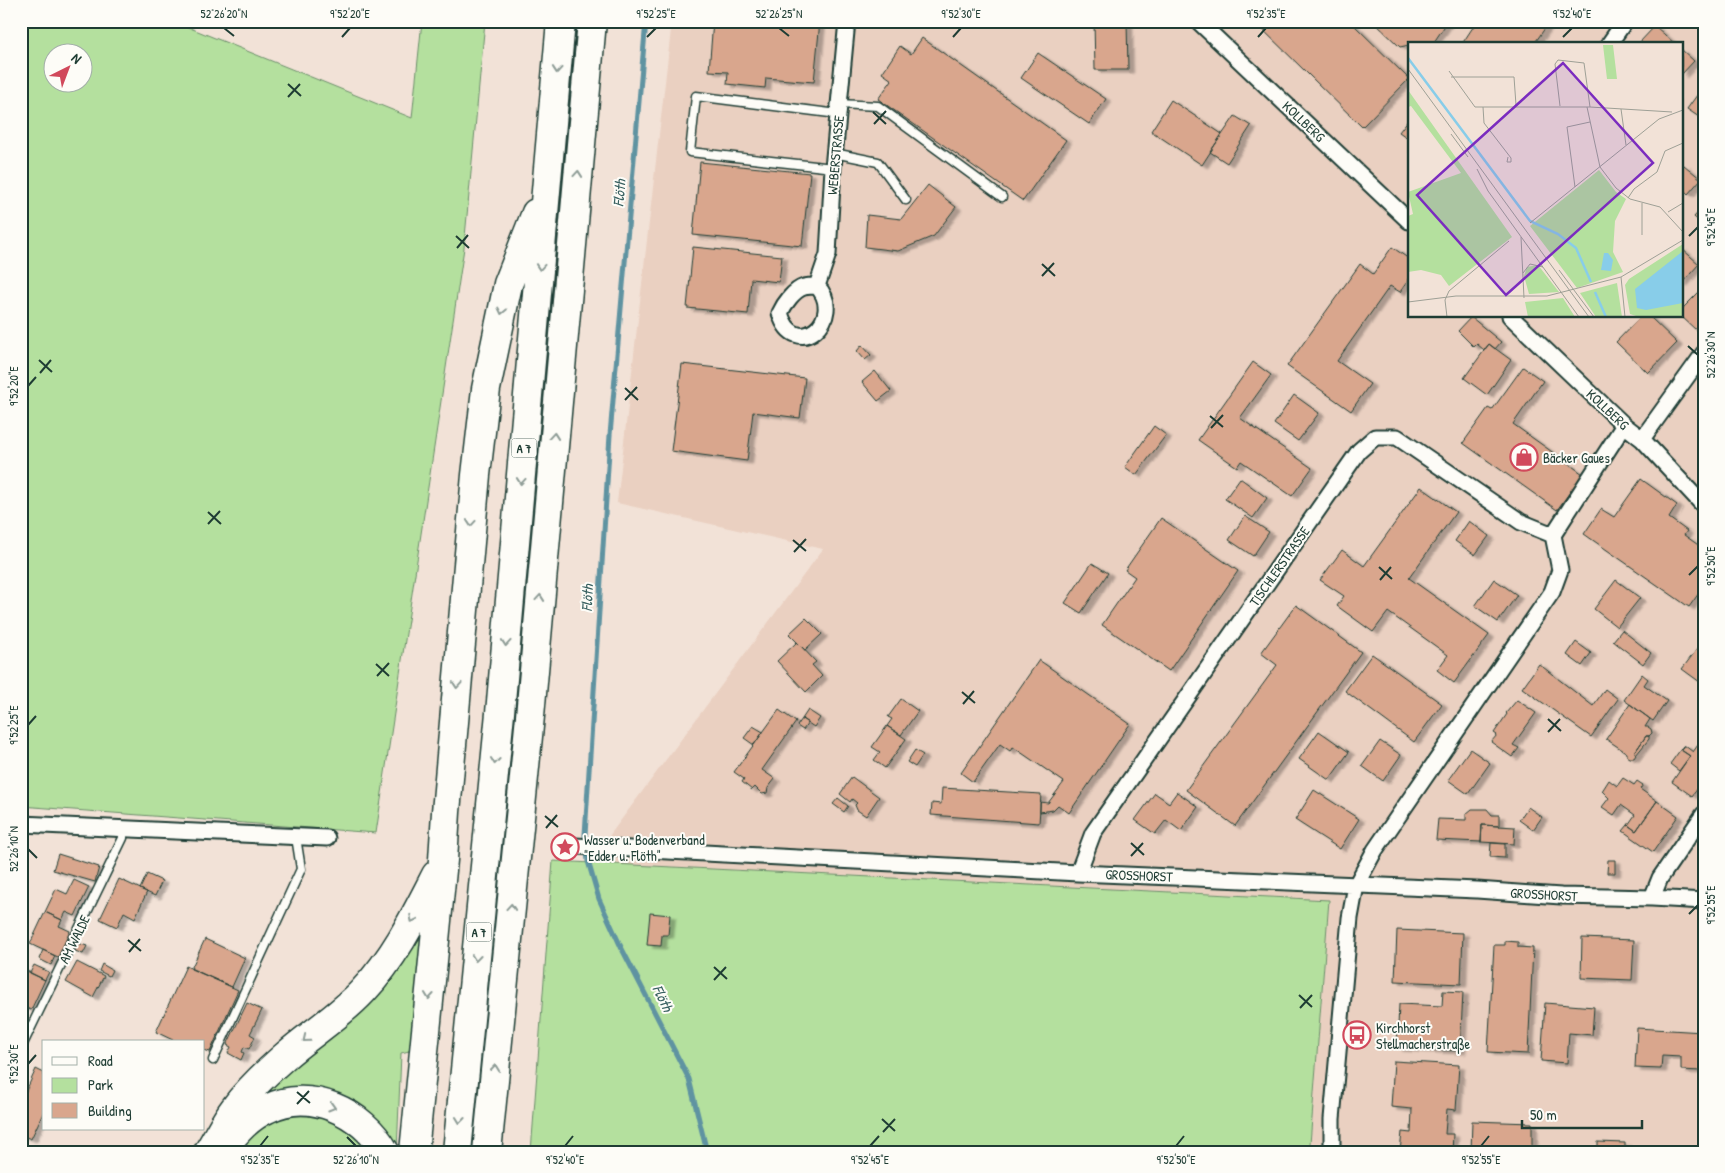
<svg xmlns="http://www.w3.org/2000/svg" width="1725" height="1173" viewBox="0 0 1725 1173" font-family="'Patrick Hand',sans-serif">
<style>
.built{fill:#ead0c1;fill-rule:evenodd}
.green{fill:#b4e09e;stroke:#6a8e69;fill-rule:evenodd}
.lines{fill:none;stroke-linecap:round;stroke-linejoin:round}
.stream{stroke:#5e93a1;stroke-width:5}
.building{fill:#d9a68d;stroke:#1f3d34;filter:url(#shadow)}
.lane-casing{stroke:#1f3d34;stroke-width:11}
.street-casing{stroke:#1f3d34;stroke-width:19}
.highway-casing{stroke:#1f3d34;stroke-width:31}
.lane{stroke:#fdfcf7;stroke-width:8}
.street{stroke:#fdfcf7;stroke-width:15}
.highway{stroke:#fdfcf7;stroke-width:28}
.oneway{stroke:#8e9c96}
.ticks{fill:none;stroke:#1f3d34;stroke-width:2}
.labels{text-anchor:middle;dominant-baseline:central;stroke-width:4;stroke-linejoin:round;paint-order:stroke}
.shield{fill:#fdfcf7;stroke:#62766e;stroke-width:1}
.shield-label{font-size:12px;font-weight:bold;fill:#1f3d34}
.street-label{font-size:14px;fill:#1f3d34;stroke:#fdfcf7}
.poi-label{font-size:14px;fill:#1f3d34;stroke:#fdfcf7;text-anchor:start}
.water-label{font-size:15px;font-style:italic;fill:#396161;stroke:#fdfcf7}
.inset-river{fill:none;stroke:#88cde9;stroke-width:2.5}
.inset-road{fill:none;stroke:#9ea096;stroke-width:1}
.view{fill:#7b2cbf;fill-opacity:0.15;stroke:#7b2cbf;stroke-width:2.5}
.inset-edge{fill:none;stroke:#1f3d34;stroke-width:2.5}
.neatline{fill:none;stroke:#1f3d34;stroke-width:2}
.ticks-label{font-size:12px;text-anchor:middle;fill:#1f3d34}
</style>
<defs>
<filter id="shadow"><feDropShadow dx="5.5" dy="3" stdDeviation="1" flood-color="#0004"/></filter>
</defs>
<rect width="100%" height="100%" fill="#f2e2d7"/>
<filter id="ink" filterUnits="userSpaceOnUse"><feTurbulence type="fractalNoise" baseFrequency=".02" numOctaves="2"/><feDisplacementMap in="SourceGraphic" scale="10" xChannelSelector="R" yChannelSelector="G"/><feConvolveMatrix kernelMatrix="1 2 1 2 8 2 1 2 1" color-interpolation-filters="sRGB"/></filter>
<g filter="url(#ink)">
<path class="built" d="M672,21h1032v1131h-392l-2,-8 19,-244 -740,-37 234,-314 -206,-46zM1409,44h272v272h-272z"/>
<path class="green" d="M21,21h152l239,97 10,-97h63l-21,227 -88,585 -355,-27zM82,52v30h-30v-30z
M553,861l776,39 -19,244 2,8h-781z
M424,915l-11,135 -12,3 -4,99 -10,-15 -123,-36 -4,-10z
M291,1112l43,6 39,34h-142l19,-21z"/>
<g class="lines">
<path class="stream" d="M646,21l-36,414 -25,400 3,26 11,38 22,48 68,132 18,73"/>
</g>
<path class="building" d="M713,21h107l-6,61 -48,-4 -1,10 -38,-4 1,-12 -19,-1z
M1094,21h33l1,49h-33z
M1254,21h96l59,58 -47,48z
M1373,21h75l-14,21 -25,2v1l-9,2z
M1477,21h73l-16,23h-72z
M1655,26l20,18h-37z
M922,38l144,102 -43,61 -145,-102 14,-19 -10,-7 18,-27 11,8z
M1681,49l13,12 -13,14z
M1038,53l68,46 -17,25 -68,-46z
M1700,91l4,2v17l-5,7 -12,-8z
M1171,100l51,34 -20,31 -51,-34z
M1235,116l16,10 -24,37 -17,-11z
M1409,119v20l-10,-7z
M700,162l110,11 -8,73 -109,-11z
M1684,165l17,14 -13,15 -7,-6v-21z
M928,185l28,22 -22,29 -36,15 -33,-4 2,-32 34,4z
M1704,206v20l-10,-9z
M693,247l89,9 -3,26 -28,-3 -3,35 -61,-6z
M1392,247l17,12v20l-9,13 -10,-6 -53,75 33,23 -19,27 -64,-45 73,-102 13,10z
M1681,248l18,16 -17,19h-1z
M1703,288l1,36 -7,7 -16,-15v-6z
M1641,316h8l28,27 -29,30 -32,-31z
M1471,317l30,25 -6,7 -6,-5 -5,6 -7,-6 -3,3 -16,-16z
M1489,344l22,16 -24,35 -23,-17z
M862,345l9,10 -6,5 -8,-9z
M1253,362l18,13 -31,43 72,50 -20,28 -51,-35 -4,6 -39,-27z
M682,364l123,14 -5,40 -47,-6 -6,49 -76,-10z
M1523,367l20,14 -30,43 70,50 -26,36 -94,-67 25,-35 4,2z
M875,371l16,20 -13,10 -16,-19z
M1294,395l25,18 -21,28 -24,-17z
M1154,426l12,9 -30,40 -11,-8z
M1240,478l27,20 -14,20 -28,-19z
M1641,479l36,26 -8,13 18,13 -3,4 20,14v37l-15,21 -105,-73 17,-25 13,8z
M1421,487l35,25 -47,66 80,57 -35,48 -17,-13 11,-15 -60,-43 -15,20 -36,-26 7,-10 -24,-16 22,-30 22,16z
M1245,516l24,16 -16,24 -24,-16z
M1161,518l77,53 -69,100 -67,-46 33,-48 -10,-7z
M1469,521l20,15 -14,19 -20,-14z
M1092,563l16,10 -27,40 -16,-10z
M1494,579l23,16 -19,27 -23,-16z
M1616,580l24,18 -23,29 -23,-18z
M1296,605l65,47 -126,174 -49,-36 91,-125 -16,-12z
M806,618l16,16 -17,16 -16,-16z
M1622,630l29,23 -8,11 -30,-23z
M797,642l19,20 -4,3 10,11 -16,16 -29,-31z
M1576,642l15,11 -9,13 -15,-11z
M1700,645l4,3v37l-22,-16z
M1372,654l70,50 -28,38 -69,-51z
M1039,660l91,64 -61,89 -11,-8 -5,5 -13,2v-10l8,1 16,-21 -51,-35 -3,4 -10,-7 -27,38 -12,-9z
M1539,664l54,42 12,-17 13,10 -27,38 -69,-49z
M1642,674l6,5 -4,6 23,16 -14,20 -29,-21z
M901,699l17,12 -17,24 -14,-9 5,-7 -4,-2z
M1517,700l19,13 -23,32 6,3 -7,9 -21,-15 6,-7 -3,-2 13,-19 -1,-1z
M1630,704l20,15 -5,8h3l3,2 1,4 -3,3h-3l-11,16 1,3 -2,3h-4l-3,-2v-3l-21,-14z
M779,710l17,12 -34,48 13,9 -7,9 -1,5 -5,1 -7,-7 -3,3 -10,-8 2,-3 -10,-7z
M808,710l12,8 -6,9 -12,-8z
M802,719l6,4 -5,7 -6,-4z
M753,726l10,6 -9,13 -10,-7z
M887,726l19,13 -21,29 -11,-8 6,-8 -8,-5z
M1319,731l30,21 -20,28 -30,-21z
M1646,736h3v3l-13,16 -1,-3z
M1380,741l21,14 -18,26 -21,-15z
M1700,742l4,3v35l-12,16 -20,-14 18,-26 -9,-6 3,-5 9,7z
M1683,746l-2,4 9,6 -11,15 -9,-7z
M1470,749l20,14 -22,31 -20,-14z
M915,750l8,5 -8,12 -8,-5z
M852,777l27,20 -13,19 -9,-6 -2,-5 2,-2 -5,-4 -2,3 -10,-8z
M1623,778l11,7 3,-4 6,4 -3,4 17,12 -21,30 -8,-6 7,-10 -14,-10 -7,10 -12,-8 7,-9 -7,-7 7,-11 8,6z
M942,788l99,6 -2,29 -108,-8 1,-12 9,1z
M1314,790l45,29 -19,30 -45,-29z
M1177,792l21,15 -17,24 -15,-11 -11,14 -20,-14 20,-27 14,10z
M838,798l10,8 -4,6 -11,-8z
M1657,801l21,15 -25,36 -30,-21 5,-6 8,6z
M1528,807l14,10 -9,13 -14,-10z
M1472,809h15l5,6h7v11l-17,-1 -1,17 -45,-2 2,-21 28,1v-6z
M1482,825l33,2 -1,17 -33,-2z
M1491,843l14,1v14l-15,-1z
M58,854l41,13 -4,15 -42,-12z
M1608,860h7v13h-8z
M147,874l15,7 -7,15 -15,-7z
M119,879l28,13 -12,26 -11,-6 -7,15 -17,-8z
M74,880l15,7 -14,29 -9,-4 -4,8 -17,-8 11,-23 11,5z
M45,912l17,8 -3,6 11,5 -12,26 -28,-13z
M650,913l20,2 -2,20h-6l-1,11 -14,-1z
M1397,930l66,3 -2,51 -66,-3z
M1582,938l52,2 -2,40 -51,-2z
M205,939l40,19 -13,29 -41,-18z
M1505,941l13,1v5l15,1 -5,106 -40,-2 6,-107h11z
M78,943l9,3 -4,8 -8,-3z
M43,950l12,6 -4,9 -12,-6z
M77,962l27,14 -11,21 -27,-15z
M102,964l10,6 -3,6 -10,-5z
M34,965l15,7 -4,8 -15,-7z
M186,966l52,24 -28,62 -6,-2v-8h-27l-21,-10z
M23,969l22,11 -14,30 -10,-4v-32z
M1443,991l20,1 -3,59 -63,-3 2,-44 43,2z
M247,1003l15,7 -12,24 5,3 -6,12 -5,-2 -2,5 2,1 -3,7 -13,-7 3,-6 -4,-2z
M1545,1003l49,4 -2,28 -23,-2 -2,30 -26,-2z
M1637,1028l66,4 -2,39 -20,-1v-13l-19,-1 -1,13 -26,-1z
M1394,1061l65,4 -3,45 -9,-1 -2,25h8l-1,18h-52l2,-20 9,1 1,-24 -21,-2z
M36,1069l8,4v38l-13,28 -10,-4v-33z
M1472,1121l60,2v29h-61z
M1598,1142l27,1v9h-27z"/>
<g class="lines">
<g class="lane-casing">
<path id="lane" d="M839,104l39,2 124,91
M834,153l44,9 28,38
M833,168l-143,-16 6,-56 142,18
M21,1048l102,-210v-9
M213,1060l88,-191 -5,-32"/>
</g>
<g class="street-casing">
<path id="street" d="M1198,21l211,200
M1609,44l16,-23
M817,286l11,-32 5,-86 14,-147
M817,286c30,32 -22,77 -37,27 4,-9 14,-23 24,-26 4,-1 9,-1 13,-1z
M1510,316l114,109 18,14 62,67
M1642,439l62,-86
M21,824l306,14
M575,846l503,27 399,17 84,6 91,2 52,3
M1078,873l15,-40 266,-382 16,-14h22l124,85 32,13
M1652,898l8,-20 44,-64
M1332,1152v-33l18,-201 6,-33 19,-35 177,-258 8,-22 -7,-35 71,-110"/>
</g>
<g class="highway-casing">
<path id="highway" d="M224,1147c13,-16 25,-30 43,-38 43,-22 96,3 118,43
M208,1152c9,-14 16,-30 26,-43 14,-19 32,-36 50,-52 26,-23 56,-41 79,-66 32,-34 52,-75 73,-116
M414,1152l29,-292 3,-48 30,-337 10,-86 22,-105 28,-71
M457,1152l43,-439 61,-692
M487,1152l43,-436 62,-695"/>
</g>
<use href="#lane" class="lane"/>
<use href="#street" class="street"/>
<use href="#highway" class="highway"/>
</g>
<defs><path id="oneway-chevron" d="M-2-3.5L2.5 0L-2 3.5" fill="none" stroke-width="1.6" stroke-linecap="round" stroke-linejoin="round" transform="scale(1.25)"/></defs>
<g class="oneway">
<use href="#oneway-chevron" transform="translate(557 70) rotate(95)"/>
<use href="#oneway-chevron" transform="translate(578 174) rotate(-85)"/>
<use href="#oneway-chevron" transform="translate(540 267) rotate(95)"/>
<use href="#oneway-chevron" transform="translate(502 311) rotate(102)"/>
<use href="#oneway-chevron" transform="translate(554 436) rotate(-85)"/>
<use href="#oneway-chevron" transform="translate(521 481) rotate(95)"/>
<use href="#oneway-chevron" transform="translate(471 523) rotate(95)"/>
<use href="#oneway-chevron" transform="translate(540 598) rotate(-85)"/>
<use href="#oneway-chevron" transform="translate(506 643) rotate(95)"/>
<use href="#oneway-chevron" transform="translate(457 685) rotate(95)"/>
<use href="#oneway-chevron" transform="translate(495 761) rotate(96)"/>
<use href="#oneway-chevron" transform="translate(511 907) rotate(-85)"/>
<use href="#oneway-chevron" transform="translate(413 919) rotate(117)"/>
<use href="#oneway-chevron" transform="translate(476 958) rotate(96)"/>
<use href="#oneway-chevron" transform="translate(429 996) rotate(96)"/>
<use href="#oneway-chevron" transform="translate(306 1039) rotate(141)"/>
<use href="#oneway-chevron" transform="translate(495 1068) rotate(-84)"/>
<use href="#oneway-chevron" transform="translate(332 1107) rotate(17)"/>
<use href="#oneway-chevron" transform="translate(460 1120) rotate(96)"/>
</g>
</g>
<path class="ticks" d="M224,28l10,8M779,28l10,8M342,37l8,-9M647,37l9,-9M953,37l8,-9M1258,37l8,-9M1563,37l9,-9M288,84l13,12M288,97l12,-13M873,112l13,12M874,124l12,-13M456,236l13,12M1689,236l9,-9M457,248l11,-13M1042,264l13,12M1042,276l12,-13M1688,346l10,9M39,360l13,12M40,373l11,-13M28,386l8,-9M625,388l13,12M625,400l12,-13M1210,416l13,11M1211,428l12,-13M208,512l13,12M208,524l12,-13M793,540l13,11M794,552l12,-13M1379,567l13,12M1689,575l9,-9M1380,580l11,-13M376,664l13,12M377,676l12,-13M962,692l13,11M963,704l11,-13M1548,719l13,12M28,725l8,-9M1548,732l12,-13M545,816l13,11M546,828l11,-13M1131,843l13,12M28,849l9,9M1131,856l12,-13M1689,914l9,-9M128,940l13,11M129,952l11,-13M714,967l13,12M714,980l12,-13M1299,995l13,12M1300,1008l12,-13M28,1064l8,-9M297,1092l13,11M297,1104l12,-13M882,1119l13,12M883,1132l12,-13M347,1137l9,9M260,1146l8,-10M565,1146l8,-10M870,1146l9,-10M1176,1146l8,-10M1481,1146l8,-10"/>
<defs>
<g id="shop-ring" transform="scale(1.4375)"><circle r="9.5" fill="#fdfcf7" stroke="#d1495b" stroke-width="1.5"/><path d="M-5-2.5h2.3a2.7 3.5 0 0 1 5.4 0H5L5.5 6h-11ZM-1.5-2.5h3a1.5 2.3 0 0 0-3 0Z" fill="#d1495b"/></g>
<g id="sight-ring" transform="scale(1.4375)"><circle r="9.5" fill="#fdfcf7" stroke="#d1495b" stroke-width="1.5"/><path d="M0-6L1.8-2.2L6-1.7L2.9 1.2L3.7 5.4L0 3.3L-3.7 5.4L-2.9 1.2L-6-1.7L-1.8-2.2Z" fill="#d1495b"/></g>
<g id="bus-ring" transform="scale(1.4375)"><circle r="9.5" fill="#fdfcf7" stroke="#d1495b" stroke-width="1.5"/><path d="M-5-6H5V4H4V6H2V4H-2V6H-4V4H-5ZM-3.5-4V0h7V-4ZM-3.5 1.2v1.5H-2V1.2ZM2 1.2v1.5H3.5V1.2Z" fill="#d1495b"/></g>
</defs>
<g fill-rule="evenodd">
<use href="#shop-ring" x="1524" y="457"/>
<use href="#sight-ring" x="565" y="847"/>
<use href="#bus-ring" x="1357" y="1035"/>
</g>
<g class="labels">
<g class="shield">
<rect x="511.5" y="438.5" width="25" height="19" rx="4"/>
<rect x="466.5" y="922.5" width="25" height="19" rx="4"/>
</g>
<g class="shield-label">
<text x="524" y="448">A 7</text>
<text x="479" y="932">A 7</text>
</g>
<g class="street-label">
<text transform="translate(1304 121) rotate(43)">KOLLBERG</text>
<text transform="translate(835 155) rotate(-85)">WEBERSTRASSE</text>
<text transform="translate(1608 409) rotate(43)">KOLLBERG</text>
<text transform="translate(1279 566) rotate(-55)">TISCHLERSTRASSE</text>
<text transform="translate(1139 875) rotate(2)">GROSSHORST</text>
<text transform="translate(1544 894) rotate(3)">GROSSHORST</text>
<text transform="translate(74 939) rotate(-64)">AM WALDE</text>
</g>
<g class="poi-label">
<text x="1543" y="457">Bäcker Gaues</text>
<text x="584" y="839">Wasser u. Bodenverband<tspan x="584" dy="16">"Edder u. Flöth"</tspan></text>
<text x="1376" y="1027">Kirchhorst<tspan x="1376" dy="16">Stellmacherstraße</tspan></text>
</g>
<g class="water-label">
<text transform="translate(619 193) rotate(-85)">Flöth</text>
<text transform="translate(587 598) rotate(-87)">Flöth</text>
<text transform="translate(663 998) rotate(64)">Flöth</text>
</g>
</g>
<g transform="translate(1408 42)">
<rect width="275" height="275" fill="#f2e2d7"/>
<path d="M195,3h10l4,34h-10zM0,48l104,147 -63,49 -8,-11 -20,-5 -13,2v-56l5,-2 -5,-22 53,-19 -50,-67 -3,1zM191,128l17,22 10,7 -11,22 -2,31 10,20 -46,16 -47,-62zM275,202v73h-44l-9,-3 -5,-29 4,-6zM130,223l21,27 -30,2 -5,-18 3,-9zM209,241l5,34h-26l-16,-24zM155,256l12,19h-47l-3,-15z" fill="#b4e09e"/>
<path d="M275,209v52l-37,7 -9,-2 -2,-19zM196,211h4l5,7 -2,11 -10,-1z" fill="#88cde9"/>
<path class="inset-river" d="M0,16l122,163 28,13 18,14 15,34M187,250l11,25"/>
<path class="inset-road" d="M0,27l181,248M41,29l26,36h115l82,5M43,35h63l2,28M152,64l-5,-42 3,-4 26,3 6,44M75,65l1,16 27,35v4h-4l1,-5M179,65l13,60 16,21 14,11 30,8 23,25M213,67l5,36M43,92l17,23M69,127l11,22 91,126M167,145l-8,-60 23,-5M220,156l6,-9 23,-17 8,-21 18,-8M260,170l15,-9M122,181l129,-104 24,-9M234,193v-32M113,195l3,61M151,228l35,47M115,231l7,-9 13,3M213,235l62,-37M213,235l4,40M0,260l48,-6h91l74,-19M39,275l-2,-17 4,-9 60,-50"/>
<path class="view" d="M155,21l90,100 -147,132 -89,-100z"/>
<rect width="275" height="275" class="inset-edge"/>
</g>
<rect width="1725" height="1173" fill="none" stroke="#fdfcf7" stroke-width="55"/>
<rect x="42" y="1040" width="162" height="90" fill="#fdfcf7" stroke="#a4b0a9"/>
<rect x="52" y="1057" width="25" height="8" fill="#fdfcf7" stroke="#a4b0a9"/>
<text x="88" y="1066" font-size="15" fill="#1f3d34">Road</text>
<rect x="52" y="1078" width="25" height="15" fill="#b4e09e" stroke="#a4b0a9"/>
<text x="88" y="1090" font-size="15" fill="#1f3d34">Park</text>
<rect x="52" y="1103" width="25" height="15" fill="#d9a68d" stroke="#a4b0a9"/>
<text x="88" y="1116" font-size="15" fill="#1f3d34">Building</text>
<g transform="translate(68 68) rotate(42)"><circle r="24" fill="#fdfcf7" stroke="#a4b0a9"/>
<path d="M0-4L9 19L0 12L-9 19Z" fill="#d1495b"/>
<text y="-8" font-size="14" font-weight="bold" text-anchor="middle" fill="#1f3d34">N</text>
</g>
<path d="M1522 1120v8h120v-8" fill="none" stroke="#1f3d34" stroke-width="2.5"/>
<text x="1530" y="1120" font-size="15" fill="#1f3d34" stroke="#fdfcf7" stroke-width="4" paint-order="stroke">50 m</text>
<rect x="28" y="28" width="1670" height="1118" class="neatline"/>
<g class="ticks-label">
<text x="224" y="18">52°26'20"N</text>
<text x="350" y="18">9°52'20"E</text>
<text x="656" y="18">9°52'25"E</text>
<text x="779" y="18">52°26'25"N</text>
<text x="961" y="18">9°52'30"E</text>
<text x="1266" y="18">9°52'35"E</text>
<text x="1572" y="18">9°52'40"E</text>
<text transform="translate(1711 227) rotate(-90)" y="4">9°52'45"E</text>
<text transform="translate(1711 355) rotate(-90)" y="4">52°26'30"N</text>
<text transform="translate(14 386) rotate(-90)" y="4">9°52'20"E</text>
<text transform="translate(1711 566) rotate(-90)" y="4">9°52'50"E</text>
<text transform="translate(14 725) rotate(-90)" y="4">9°52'25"E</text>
<text transform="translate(14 849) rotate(-90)" y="4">52°26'10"N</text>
<text transform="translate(1711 905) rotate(-90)" y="4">9°52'55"E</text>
<text transform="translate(14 1064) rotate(-90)" y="4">9°52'30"E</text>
<text x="260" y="1164">9°52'35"E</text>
<text x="356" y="1164">52°26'10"N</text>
<text x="565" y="1164">9°52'40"E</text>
<text x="870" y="1164">9°52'45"E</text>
<text x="1176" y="1164">9°52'50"E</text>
<text x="1481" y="1164">9°52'55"E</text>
</g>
</svg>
